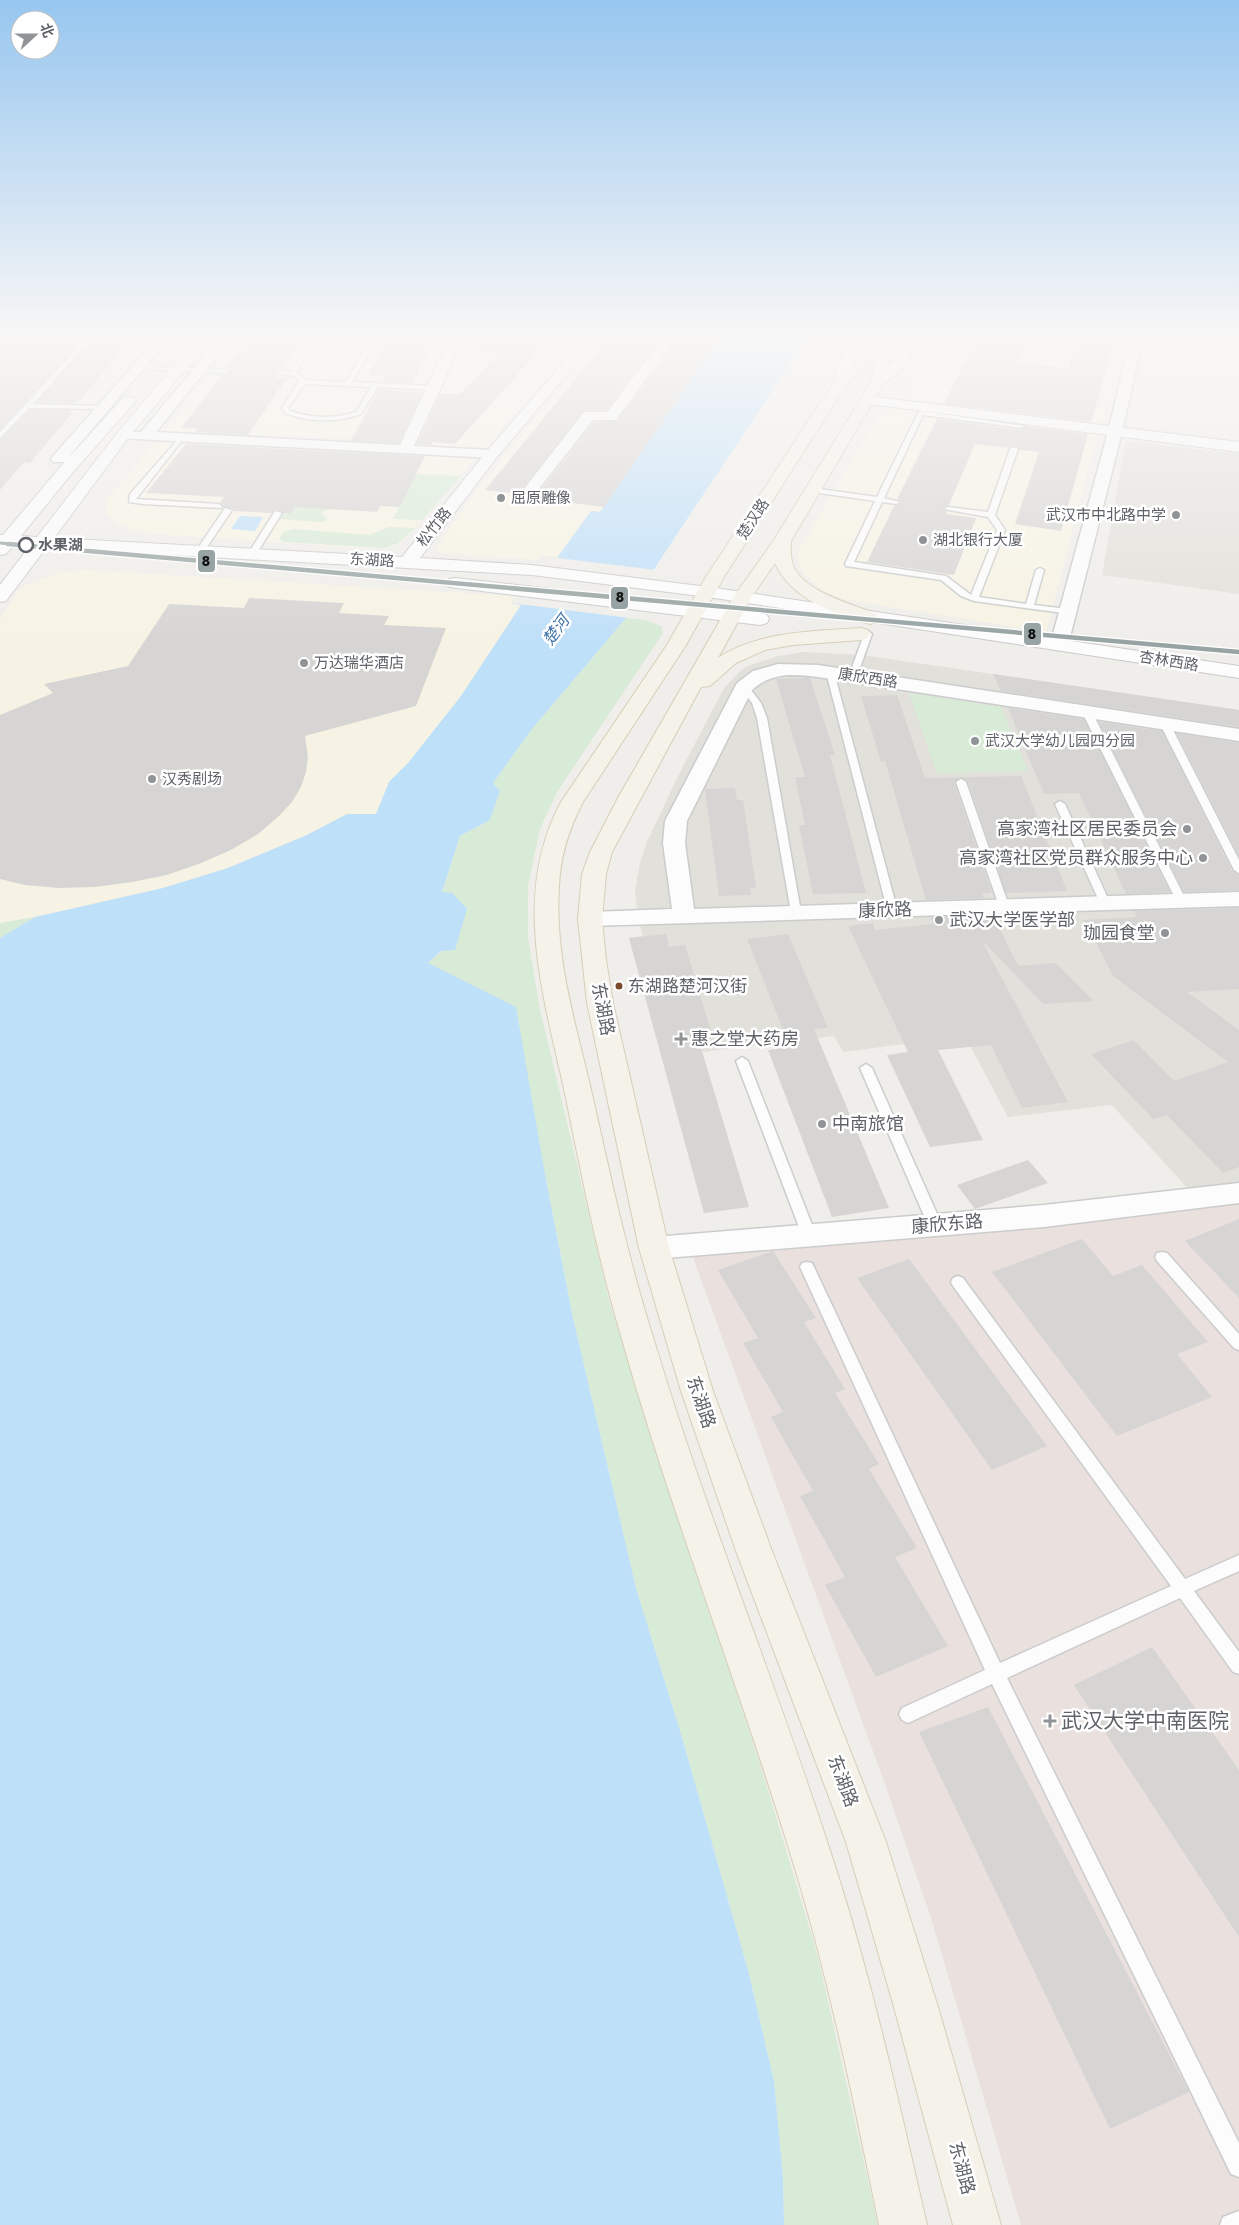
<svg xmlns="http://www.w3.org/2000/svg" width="1239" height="2225" viewBox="0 0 1239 2225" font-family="Jost,'Noto Sans SC',sans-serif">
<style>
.commercial{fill:#f7f3e4}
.education{fill:#e2e0da}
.medical{fill:#eae0de}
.green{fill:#d8ebd6}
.water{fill:#bfe0f9}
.pier{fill:#efeeea}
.building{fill:#d6d5d3}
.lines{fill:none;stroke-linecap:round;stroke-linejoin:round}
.lane-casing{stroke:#cbcccc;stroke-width:3}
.street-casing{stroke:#cbcccc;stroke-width:3}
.secondary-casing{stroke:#cacacb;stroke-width:2}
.primary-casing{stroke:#d7ceb8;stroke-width:2}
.lane{fill:#fdfcfc;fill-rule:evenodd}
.street{fill:#fdfcfc;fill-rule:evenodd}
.secondary{fill:#fdfcfc;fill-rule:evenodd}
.primary{fill:#f4f2e9;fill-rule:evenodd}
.metro-1-far1-casing{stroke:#fff;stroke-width:5}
.metro-1-casing{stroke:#fff;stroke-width:7}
.metro-1-far1{stroke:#97a4a3;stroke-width:3}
.metro-1{stroke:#97a4a3;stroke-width:4.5}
.poi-dot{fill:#919496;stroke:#fff;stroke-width:2}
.stop-dot{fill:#fff;stroke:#5f6368;stroke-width:2.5}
.bus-dot{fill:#7a4b2a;stroke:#fff;stroke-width:2}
.labels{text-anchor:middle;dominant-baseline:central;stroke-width:5;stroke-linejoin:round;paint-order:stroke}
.far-poi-label{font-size:15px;fill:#5f6368;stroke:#fff;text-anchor:start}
.far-street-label{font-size:15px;fill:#5f6368;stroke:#fff}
.far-stop-label{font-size:15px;font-weight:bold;fill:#5f6368;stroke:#fff;text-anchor:start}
.far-water-label{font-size:16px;font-style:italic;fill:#4174aa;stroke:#fff}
.bus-label{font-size:17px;fill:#5f6368;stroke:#fff;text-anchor:start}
.poi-label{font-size:18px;fill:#5f6368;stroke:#fff;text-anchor:end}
.street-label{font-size:18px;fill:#5f6368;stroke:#fff}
.near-poi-label{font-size:21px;fill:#5f6368;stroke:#fff;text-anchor:start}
.line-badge{stroke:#fff;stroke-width:2}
.pale-badge-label{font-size:14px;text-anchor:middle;font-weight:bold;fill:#111}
</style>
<rect width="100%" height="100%" fill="#efeeea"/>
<path class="commercial" d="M243,332h122l82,5 -48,103 -234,-9z
M478,332h107l-102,119 -71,-4 45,-94z
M606,332h118l-124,180 -9,-1 -34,47 -16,-2 -2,4 -98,-7 -3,-4v-4l40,-56z
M945,332h182l-24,91 -197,-25z
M892,408h15l190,25 -51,199 -200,-32 -22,-9 -20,-17 -7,-15 1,-8 84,-141z
M158,440l319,16 -75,85 -10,6 -29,1 -208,-14 -22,-4 -12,-5 -14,-11 -2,-12z
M86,570l430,26 -4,7 9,2 -60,91 -53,67 -19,19 -13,32h-29l-40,21 -101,41 -81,22 -90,19 -35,6v-304l19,-29 7,-5 33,-12z"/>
<path class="education" d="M1126,441l113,13v140l-137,-19z
M804,652l58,3 377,55v472l-50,8 -77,-85 -104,12 -43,-81 -122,16 -9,-16 -172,21 -33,-119 14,-2 -5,-19 -3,-26 5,-29 7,-20 30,-64 47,-90 16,-17 10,-6 29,-9z"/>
<path class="medical" d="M1239,1201v1024h-218l-89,-304 -47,-137 -193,-529z"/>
<path class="green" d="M416,474l45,2 -39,44 -29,-1z
M299,501l35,6 -12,5 5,8 -5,2 -44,-3 6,-6 7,1z
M389,527l26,1 -18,16 -13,4 -100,-6 -5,-3 4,-7 11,-3 75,6z
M626,618l20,2 15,6 2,7 -106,159 -17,37 -12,57v52l11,67 71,299 154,473 54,180 60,268h-94l-1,-48 -9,-96 -26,-111 -67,-236 -45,-146 -63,-270 -27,-138 -118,-217 14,-12v-59l18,-56 30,-16 10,-29 -7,-8 39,-54z
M909,693l92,14 27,64 -91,2z
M35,917l-35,21v-15z"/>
<path class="water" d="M724,332h87l-157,237 -28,49 -94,111 -39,54 7,8 -10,29 -30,16 -18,56 10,1 15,16 -12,41 -14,1 -13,12 88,44 30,173 27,138 63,270 45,146 67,236 26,111 9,96 1,48h-784v-1287l35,-21 128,-29 65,-20 79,-33 40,-21h29l13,-32 19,-19 53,-67 60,-91 -10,-2 30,-47 16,2 34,-47 9,1z
M240,516l23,1 -8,14 -24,-2z"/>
<path class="pier" d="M541,556l116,14 -28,48 -118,-15z"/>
<path class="building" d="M19,332h42l-2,3 5,3 66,3 -53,62 -40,-1 52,-58 -8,-2 -81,87v-89h18z
M393,332h45l-26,51 -29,-1 3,-6 -18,-1z
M479,332h77l-101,112 -22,-2 -2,3 -14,-1 23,-50h20l40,-42 -36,-3z
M614,332h55l-5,1 -58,77 -23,1 -65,83 -33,-4z
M692,332h32l-120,175 -62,-8 2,-2 -8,-1 58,-74 24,-1 57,-78 12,-1z
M979,332h52l-13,31 50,5 12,-36h37l-26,90 -147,-18z
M255,333l51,2 -25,34 -8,4 4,2 -2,3h12l-39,57 -53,-3 3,-4h-17l41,-53 7,-2 -2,-5z
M379,389l43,4 -23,50 -48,-2z
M30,410h41l-2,3h3l-42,50 -6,-1 -24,28v-50z
M937,419l85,11 5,-4 61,8 -27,97 -46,-7 24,-72 -19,-2 -5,-5 -7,3 -33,-4 -26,61 -7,3 5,3 -1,3 30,4 -22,57 -87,-13 27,-56 8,-3 -5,-4z
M186,444l239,12 -25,51 -20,-1 -3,6 -82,-5 -4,7 -7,-1 -8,-4 -4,4 -38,-2 -1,-3 -9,-1 -4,-4 4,-6 -78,-4z
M249,598l95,5 -5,10 50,3 -5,9 62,3 -30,78 -111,30 3,21 -2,15 -5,15 -9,15 -13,14 -21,18 -27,16 -30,13 -34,12 -35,7 -37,5 -36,1 -34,-3 -25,-6v-164l53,-22 -9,-9 84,-18 41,-62 75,4z
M993,674l246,36v17l-238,-36z
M810,678l25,77h-5l36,138 -53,1 -14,-69h6l-10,-48h10l-29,-98z
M897,695l28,83 96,-2 46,115 -61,2 -38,-112 -8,-4 -6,6 38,110h-11l3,5 -58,2 -41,-139 -4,1 -20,-66z
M1008,708l76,11 86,173 -44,2 -47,-101 -35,1z
M1099,722l63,9 70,140 7,4v15l-55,2z
M1177,733l62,10v113z
M735,788l2,12h6l13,88h-6l1,7 -32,1 -14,-107z
M1239,908v81l-52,3 52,38v137l-16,6 -56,-58 -14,4 -62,-65 43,-14 40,41 54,-19 -115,-86 -29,-56 53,-3 -3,-6z
M993,915l25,51 38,-3 38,38 -51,3 -57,-60 -2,1 84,157 -46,6 -31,-63 -53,5 45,90 -53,7 -43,-92 21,-3 -60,-126 25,-3 2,7 58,-6 -2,-7z
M666,934l3,13 16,-2 17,56 10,35 -14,2 51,169 -45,6 -75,-275z
M788,934l40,94 -14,1 75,179 -57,9 -64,-167 22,-3 -43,-108z
M1028,1160l20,23 -73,26 -18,-24z
M1239,1219v79l-54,-57z
M1082,1239l31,37 29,-11 66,77 -31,12 35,43 -95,39 -125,-164z
M773,1251l43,67 -12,4 41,67 -10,4 44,71 -10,5 48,79 -22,9 53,89 -72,31 -51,-92 20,-8 -45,-81 13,-5 -42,-74 12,-5 -40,-69 15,-5 -40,-68z
M909,1259l138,187 -55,24 -135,-192z
M1152,1647l87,123v167l-165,-252z
M988,1707l201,385 -79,37 -191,-397z"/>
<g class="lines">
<g class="lane-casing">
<path id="lane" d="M64,332l71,3 3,2 -3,2 -71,-3 -3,-2z
M314,339l3,2 -21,31 10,8 40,2 24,-41 3,-2 3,2 -24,41 82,4 3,2 -3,2 -56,-3 -17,27c-23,9 -53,8 -76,-1l-3,-5 18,-28 -6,-4 -19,-3 3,-2 12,1zM305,384l66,3 -15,25c-19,7 -47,6 -66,-1l-2,-3z
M82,343l5,1 -54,60 68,2 3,2 -1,1 -74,-1 -29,30v-6z
M157,367l68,2 3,2 -3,2 -70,-3z
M921,411l104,15 -3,2 -99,-13 -39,83 16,4 -4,2 -14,-2 -28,60 92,14 25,19 26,-65 -9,-13 -44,-8 4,-2 40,5 22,-63 4,-2 4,2 -23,66 10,15 -26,67 47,7 10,-34 4,-2 4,2 -10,35 34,4 3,1v4l-97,-13 -13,-5 -20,-16 -95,-14 -1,-2 30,-63 -63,-9 -4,-2 4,-2 65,9 41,-84z
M181,436l3,2 -1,1 -47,60 82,5 4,2 -1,2 -78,-4 -14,-2 1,-8z
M225,508l7,2 -29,43h-6l-1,-2z
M275,511l7,2 -27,43h-6l-1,-2z
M868,631l4,3 -15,42 -7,2 -1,-2 15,-42z
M827,670l7,2 63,237 -1,2 -4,1 -5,-3 -61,-237z
M744,684l3,1 14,18 6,15 34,194 -5,3 -5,-3 -34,-194 -5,-15 -12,-16z
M1087,709l5,3 94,188 -1,2h-8l-95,-190z
M1165,721l5,3 69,136v13l-5,-3 -74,-146z
M961,779l5,3 43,124 -1,2 -4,1 -5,-3 -43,-124z
M1060,801l5,3 45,99 -1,2 -4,1 -5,-3 -45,-99z
M742,1057l6,4 68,174 -2,4h-10l-2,-4 -66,-174z
M866,1064l6,4 70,157 -2,4h-10l-2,-4 -68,-157z
M1162,1252l5,1 72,81v16l-5,-2 -77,-87 -2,-4 2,-4z
M807,1262l5,1 2,4 186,396 171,-77 -218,-300 -2,-4 2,-4 5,-2 5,2 222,301 54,-24v16l-45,20 45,61v22l-6,-2 -53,-74 -173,80 232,465v34l-8,-3 -239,-490 -84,39 -6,-3 -3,-6 3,-6 83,-38 -185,-403 2,-4z
M1239,2211v14h-19l3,-8z"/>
</g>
<g class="street-casing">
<path id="street" d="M163,332h12l-105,123 11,1 2,3 -2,3h-28l-2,-3 2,-3z
M225,332h12l-81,100 244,13 43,-93 21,-20h13l-21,22 -42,92 78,4 5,1 2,3 -2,3 -5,1 -374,-20 -2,-3 2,-3h23z
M678,332h12l-5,9h-11l-58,79h-23l-63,80h-10l-3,-3 3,-3 64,-82h23l59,-78z
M1132,332h12l-22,100 -54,213 -3,4 -6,1 -6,-1 -3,-4 58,-213z
M778,664l40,1 421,64v12l-421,-64c-25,-3 -46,-5 -66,13l-65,131 -2,22 9,66 545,-17v14l-649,20 -8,-2 -3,-5 3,-5 8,-2 82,-3 -9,-66 2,-22 72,-138 16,-12z
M1239,1183v20l-195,24 -390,32 -10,-3 -4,-8 4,-8 10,-3 390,-32z"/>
</g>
<g class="secondary-casing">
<path id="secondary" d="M203,332h14l-89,106 -74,100 348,19 85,-106 103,-119h13l-106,125 -77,101 112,7 176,22 531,79v12l-531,-81 -176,-22 -486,-27 -40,53 -6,1v-17l29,-38 -16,-1 -7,8 -6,1v-20h3l58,-69 63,-69h10l2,3 -2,3 -61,69 -52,64 16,1 81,-105z
M855,332h14l-17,33 -2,14 -7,4 -5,-1 -2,-3 2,-14z
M914,332h13c-10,14 -34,57 -54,52l-2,-3 2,-3 17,-14z
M867,396l372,46v10l-377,-49 -2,-3z
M455,578l305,35 7,2 2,4 -2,4 -7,2 -311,-38 -3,-4 3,-4z"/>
</g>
<g class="primary-casing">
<path id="primary" d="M874,332h13l-23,37 -16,13 -124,195 -38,68 -103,157c-14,27 -23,54 -24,85 -5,75 20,147 36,220 17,77 34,154 58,230 54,181 127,355 184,535 37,116 63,235 90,353h-48c-24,-118 -48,-237 -83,-353 -54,-180 -124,-355 -175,-536 -23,-78 -39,-158 -55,-238 -21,-98 -56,-201 -5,-296l106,-157 39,-68 130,-198 18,-16z
M893,332h14l-18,30 -4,19 -94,160c0,8 -1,16 2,24 10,27 59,39 84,49l2,4 -2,4 -7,2c-34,-9 -81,-26 -95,-61l-24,35 -33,60c41,-27 96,-27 143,-30l7,2 2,4 -2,4 -7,2 -68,5 -28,5 -29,13 -26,23 -9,1 -89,165 -6,22 -4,45 4,41 7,43 56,245 44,143 59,160 114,291 52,165 63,218h-48l-59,-218 -48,-165 -110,-291 -55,-160 -42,-143 -52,-245 -9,-84 4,-45 8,-22 29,-56 114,-198 41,-58 86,-140 11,-19 4,-19z"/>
</g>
<use href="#lane" class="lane"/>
<use href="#street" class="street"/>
<use href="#secondary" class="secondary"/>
<use href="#primary" class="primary"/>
<g class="metro-1-far1-casing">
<path id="metro-1-far1" d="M0,543l22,2"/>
</g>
<g class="metro-1-casing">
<path id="metro-1" d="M8,544l1231,108"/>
</g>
<use href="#metro-1-far1" class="metro-1-far1"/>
<use href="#metro-1" class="metro-1"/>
</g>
<linearGradient id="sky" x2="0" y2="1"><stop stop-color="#97c6ef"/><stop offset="0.52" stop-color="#f8f7f6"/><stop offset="1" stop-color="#f8f7f6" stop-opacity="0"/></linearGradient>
<rect width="1239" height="643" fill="url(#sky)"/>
<g class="poi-dot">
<circle cx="501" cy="498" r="5"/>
<circle cx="1176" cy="515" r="5"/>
<circle cx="923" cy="540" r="5"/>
<circle cx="304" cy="663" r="5"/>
<circle cx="975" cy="741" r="5"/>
<circle cx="152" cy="779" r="5"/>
<circle cx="1187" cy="829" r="5"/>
<circle cx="1203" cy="858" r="5"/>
<circle cx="939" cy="920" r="5"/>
<circle cx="1165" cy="933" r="5"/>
<path d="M678.5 1031.5h5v5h5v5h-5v5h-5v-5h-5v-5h5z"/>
<circle cx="822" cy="1124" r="5"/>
<path d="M1047.5 1713.5h5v5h5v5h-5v5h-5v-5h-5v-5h5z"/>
</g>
<circle class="stop-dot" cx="26" cy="545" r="7"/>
<circle class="bus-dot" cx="619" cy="986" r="4.5"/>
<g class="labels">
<g class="far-poi-label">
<text x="511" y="498">屈原雕像</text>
<text x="1166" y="515" text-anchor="end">武汉市中北路中学</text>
<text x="933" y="540">湖北银行大厦</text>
<text x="314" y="663">万达瑞华酒店</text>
<text x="985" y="741">武汉大学幼儿园四分园</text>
<text x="162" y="779">汉秀剧场</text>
</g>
<g class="far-street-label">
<text transform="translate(753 519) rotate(-57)">楚汉路</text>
<text transform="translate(434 527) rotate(-52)">松竹路</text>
<text transform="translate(372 560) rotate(3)">东湖路</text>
<text transform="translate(1169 661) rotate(9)">杏林西路</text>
<text transform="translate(868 678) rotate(9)">康欣西路</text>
</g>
<g class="far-stop-label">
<text x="38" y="545">水果湖</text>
</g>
<g class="far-water-label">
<text transform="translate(556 630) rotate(-54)">楚河</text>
</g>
<g class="bus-label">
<text x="628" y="986">东湖路楚河汉街</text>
</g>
<g class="poi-label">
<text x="1177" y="829">高家湾社区居民委员会</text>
<text x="1193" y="858">高家湾社区党员群众服务中心</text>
<text x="949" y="920" text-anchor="start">武汉大学医学部</text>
<text x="1155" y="933">珈园食堂</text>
<text x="691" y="1039" text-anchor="start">惠之堂大药房</text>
<text x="832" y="1124" text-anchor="start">中南旅馆</text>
</g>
<g class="street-label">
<text transform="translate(885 910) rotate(-2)">康欣路</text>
<text transform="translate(603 1009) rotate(79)">东湖路</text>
<text transform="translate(947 1224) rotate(-5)">康欣东路</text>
<text transform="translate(701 1402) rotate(71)">东湖路</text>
<text transform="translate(843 1781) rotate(69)">东湖路</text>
<text transform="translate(962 2168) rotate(75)">东湖路</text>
</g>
<g class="near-poi-label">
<text x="1061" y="1721">武汉大学中南医院</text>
</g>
</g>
<g class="line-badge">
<rect x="197" y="549" width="19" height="24" rx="5" fill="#97a4a3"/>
<rect x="610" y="586" width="19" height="24" rx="5" fill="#97a4a3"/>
<rect x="1023" y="622" width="19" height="24" rx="5" fill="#97a4a3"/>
</g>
<g class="pale-badge-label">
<text x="206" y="566">8</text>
<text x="620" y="602">8</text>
<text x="1032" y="639">8</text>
</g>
<g transform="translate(35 35) rotate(69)"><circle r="24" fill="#ffffff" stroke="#bfc1c3"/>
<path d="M0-4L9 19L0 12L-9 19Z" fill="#919496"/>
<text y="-8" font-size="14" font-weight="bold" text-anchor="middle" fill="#5f6368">北</text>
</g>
</svg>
